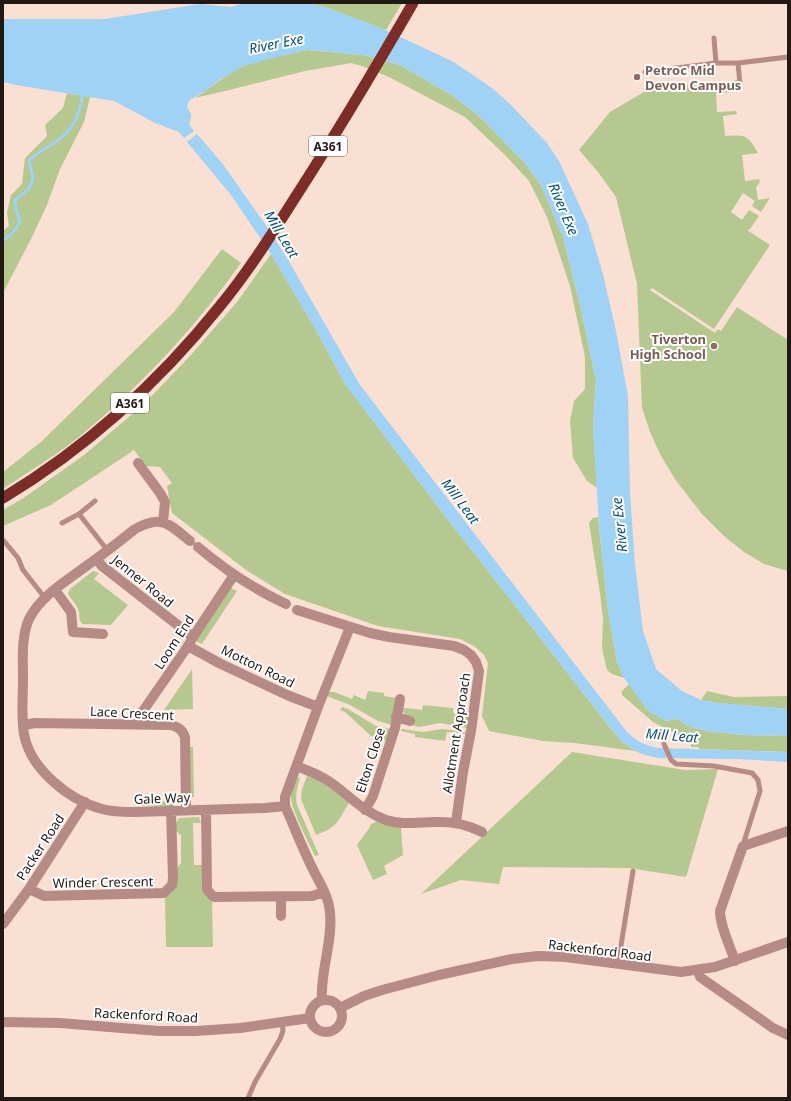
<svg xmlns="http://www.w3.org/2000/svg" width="791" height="1101" viewBox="0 0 791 1101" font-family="'Noto Sans',sans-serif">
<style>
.green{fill:#b4c88f}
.water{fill:#9fd2f4}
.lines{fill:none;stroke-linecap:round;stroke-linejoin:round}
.stream{stroke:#9fd2f4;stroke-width:3}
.service{stroke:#b68b85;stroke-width:5}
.minor{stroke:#b68b85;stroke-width:10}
.tertiary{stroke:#b68b85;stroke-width:10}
.trunk{stroke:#7c2d28;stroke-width:11}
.education-dot{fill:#8d6e63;stroke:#fff;stroke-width:1.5}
.labels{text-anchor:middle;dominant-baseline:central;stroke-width:4;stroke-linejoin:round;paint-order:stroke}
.shield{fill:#fff;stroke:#645e5a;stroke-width:1}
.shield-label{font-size:12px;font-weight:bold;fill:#221914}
.education-label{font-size:13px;font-weight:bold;fill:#785e54;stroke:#fff;text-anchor:start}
.street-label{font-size:13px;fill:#221914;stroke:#fff}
.water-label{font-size:14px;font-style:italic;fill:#075176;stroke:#fff}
</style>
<rect width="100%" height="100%" fill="#fae0d2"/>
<path class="green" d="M308,3h94l-16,27 -61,-23z
M307,50l56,5 37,10 53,31 27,21 44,45 17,23 22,52 17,68 16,76 -3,45 4,62 -10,-7 -14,-23 -3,-37 4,-20 11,-12v-32l-15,-71 -23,-69 -18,-36 -24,-26 -40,-38 -76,-40 -27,-11 -11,-3 -46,8 -76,19 -34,8c16,-10 31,-24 49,-32 20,-8 42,-11 63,-16z
M737,80v5l-2,7 -19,1 1,19 19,-1 1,3 -14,2 2,20c21,-1 22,-2 33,17l-16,2 3,26 14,-2 1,3 -4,6 2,12 12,-2 -9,14 -9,-6 3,-5 -12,-8 -12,19 11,8 7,-10 10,6 -9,13 -3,1 23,15 -56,84 -62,-41 -2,2 65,43 3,-4 3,2 16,-24 51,33v231l-24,-7 -20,-12 -19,-15 -24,-24 -26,-34 -14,-23 -11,-24 -8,-24 -5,-124 -21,-87 -18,-25 -19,-22 31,-38 39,-23 46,-5 15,1z
M67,93l23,4 -6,25 -24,47 -13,36 -15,32 -29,56v-62l6,-5 -2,-13 4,-18 11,-11 3,-26 22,-22 -2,-11 18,-17z
M222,249l19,14c-43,61 -92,114 -149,163 -27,24 -59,43 -89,63v-17l39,-31 132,-129z
M271,254l45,76 29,54 107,141 156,200 12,15 15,11 -60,-8 -32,-2 -54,-10 -7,-15 6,-53 -4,-8 -10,-9 -14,-7 -82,-13 -93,-32 -39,-24 -74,-57 -5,-27 5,-3 -12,-16 -14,-1 -12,-16 -83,55 -48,21v-16l22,-13 59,-42 59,-50 46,-48 48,-55z
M598,517l10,94 9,51 7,16 -12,-4 -5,-4 -5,-22 1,-29 -3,-26 -11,-70 4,-5z
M93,571l6,2 -5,6 34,26 -17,20 -28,-1c-6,-4 -2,-9 -5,-15 -2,-5 -7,-10 -10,-15l2,-5z
M231,588l6,3 -35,53 -5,-2v-4z
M192,669l1,40 -29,1z
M629,684l17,24 6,5 14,8 11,-2 11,7 19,5 37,4 44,1v16l-89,-3v-2h-8l-1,-6 -37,-19 -31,-27v-4z
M368,691l16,2v3l12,2 -4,27 -14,-4 -28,-16 -23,-9 2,-4h5l18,7 2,-4 11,5z
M707,691l27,6 54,-1v13l-70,-6 -17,-3z
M423,705l30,3v5l17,4 -3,11 -27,-5 -21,4 -9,-2 -8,-16 3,-1 17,2z
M342,707l6,2 28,17 15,3 -4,12 -16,-5 -26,-24 -5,-2z
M402,729l21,3 19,-3 24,3 -1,2 -18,-2 -2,9 -30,-4v-3l-14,-3z
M189,747h4l1,50h-4z
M572,752l113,18 33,-1 -32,108 -57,-9 -126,-1 -4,17 -38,-4 -40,14z
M307,776c16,5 29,16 42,27 -12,19 -11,24 -33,32l-15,-36 1,-10z
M298,777l2,1c-3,10 -5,17 -3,27l22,50 -4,1c-6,-13 -23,-45 -24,-58 -1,-7 3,-16 7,-21z
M172,801v5h-37v-4z
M199,817l2,6h-8l1,42h9l9,35 1,47h-47l-1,-49c20,-12 5,-22 16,-35v-28l-5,-4v-7l3,-6z
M377,821l24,7 2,27 -19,11 3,8 -14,6 -16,-35 13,-18v-2z"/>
<path class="water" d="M244,3h64l17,4 56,21 71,33 40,27 18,16 37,39 12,18 29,63 15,50 13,57 12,65 2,97 5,71 8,67 13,38 26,22 19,9 17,3 70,6v27l-44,-1 -37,-4 -19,-5 -11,-7 -11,2 -14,-8 -6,-5 -22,-30 -7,-16 -9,-51 -9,-86 -6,-99 3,-45 -16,-76 -17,-68 -22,-52 -17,-23 -44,-45 -27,-21 -53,-31 -37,-10 -56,-5 -22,5 -41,11 -23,13 -13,10 -18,11 -2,3 -1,4c5,7 5,9 2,17l5,7 -10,7 -5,-6 -24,-9 -41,-22 -98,-16 -13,-3v-63h102l95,-15 31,3z
M197,134l25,29 43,61 22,34 73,127 267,347c11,10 19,14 33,16l128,4v10l-52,-3 -77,-1 -14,-3 -10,-4 -15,-11 -168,-215 -107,-141 -29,-54 -45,-76 -40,-59 -44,-53z"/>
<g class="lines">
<path class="stream" d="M3,240l8,-5 9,-13 -4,-13 -1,-9 14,-11 4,-11 -4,-17c6,-7 14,-11 22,-16 21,-13 29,-28 32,-53"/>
<path class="service" d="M714,38l2,25
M738,63l2,21
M645,72l71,-9h22l50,-6
M95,501l-16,13 29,37
M62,523l17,-9
M4,541l14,17 5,12 22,28
M664,744l7,16 5,4 38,2 38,7 6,7 2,11 -17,54
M618,964l15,-93
M248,1098l7,-16 25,-43 3,-8 -1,-9"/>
<path class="minor" d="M138,463l22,30 5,9 -2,20
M190,541c-21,-17 -28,-27 -55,-12 -15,12 -30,24 -46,35 -21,16 -48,31 -60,55 -8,18 -6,41 -6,60 0,18 -2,37 1,55 6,35 45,66 78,75 11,3 21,3 33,3l130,-4 20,-2c8,18 15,36 23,53 7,17 21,35 22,54 3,29 -10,58 -8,87
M198,547c27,23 56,42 88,57
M97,559l5,7 91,71
M55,590l16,22 2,20 30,2
M297,610l73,23 19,4 65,9 10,4 7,5 5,7 3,9 -8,60 -8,41 -7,50
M188,646l33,18 66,31 31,12
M396,717l14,4
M24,725l11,-2 136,2c7,2 11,4 14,12l1,73
M142,725v-8l1,-6 45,-65 5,-9 41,-62
M297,766c11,5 23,9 33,16 19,13 33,30 56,38 17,6 37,1 55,2 15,0 27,3 41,10
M285,806v-9l33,-90 32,-80
M206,810l1,79 2,3 5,5 98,-1 12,-4
M365,810l8,-14 22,-68 5,-29
M29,889l15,7 120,-3 8,-8 1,-7 -2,-68
M281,897v19
M3,924l26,-35 56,-87
M735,961c-5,-15 -15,-35 -15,-50l23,-65 45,-15
M698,970l2,7 73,51 15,7"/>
<path class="tertiary" d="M310 1016a16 16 0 1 1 32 0a16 16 0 1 1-32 0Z
M340,1008l24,-12 18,-6 57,-15 73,-16 26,-3 28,1 115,15 34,-5 73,-25
M3,1022l57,1 99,8h37l44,-3 70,-10"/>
<path class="trunk" d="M3,498c83,-50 156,-116 217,-192 29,-35 53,-74 78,-113 40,-62 78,-126 115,-190"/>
</g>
<g class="education-dot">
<circle cx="637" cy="77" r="4"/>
<circle cx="714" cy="346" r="4"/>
</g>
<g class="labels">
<g class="shield">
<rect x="309" y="136" width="38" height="20" rx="3"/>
<rect x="111" y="393" width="38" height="20" rx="3"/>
</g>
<g class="shield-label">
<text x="328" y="146">A361</text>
<text x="130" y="403">A361</text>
</g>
<g class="education-label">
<text x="645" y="70">Petroc Mid<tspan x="645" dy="15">Devon Campus</tspan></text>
<text x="706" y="339" text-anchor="end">Tiverton<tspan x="706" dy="15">High School</tspan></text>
</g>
<g class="street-label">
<text transform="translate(143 581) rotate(39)">Jenner Road</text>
<text transform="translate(174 642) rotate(-57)">Loom End</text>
<text transform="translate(258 666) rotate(26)">Motton Road</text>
<text transform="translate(132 713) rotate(3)">Lace Crescent</text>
<text transform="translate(456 733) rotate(-81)">Allotment Approach</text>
<text transform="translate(370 760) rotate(-72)">Elton Close</text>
<text transform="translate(162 798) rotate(-2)">Gale Way</text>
<text transform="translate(40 847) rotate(-57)">Packer Road</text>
<text transform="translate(103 882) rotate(-1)">Winder Crescent</text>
<text transform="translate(600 950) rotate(7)">Rackenford Road</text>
<text transform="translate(146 1015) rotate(3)">Rackenford Road</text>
</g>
<g class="water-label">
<text transform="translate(276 43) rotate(-11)">River Exe</text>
<text transform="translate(564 209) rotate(67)">River Exe</text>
<text transform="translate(282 234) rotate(59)">Mill Leat</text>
<text transform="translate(461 501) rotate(53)">Mill Leat</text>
<text transform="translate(619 525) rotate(-96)">River Exe</text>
<text transform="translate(672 735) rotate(5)">Mill Leat</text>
</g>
</g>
<rect width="791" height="1101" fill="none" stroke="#221914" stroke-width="8"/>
</svg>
